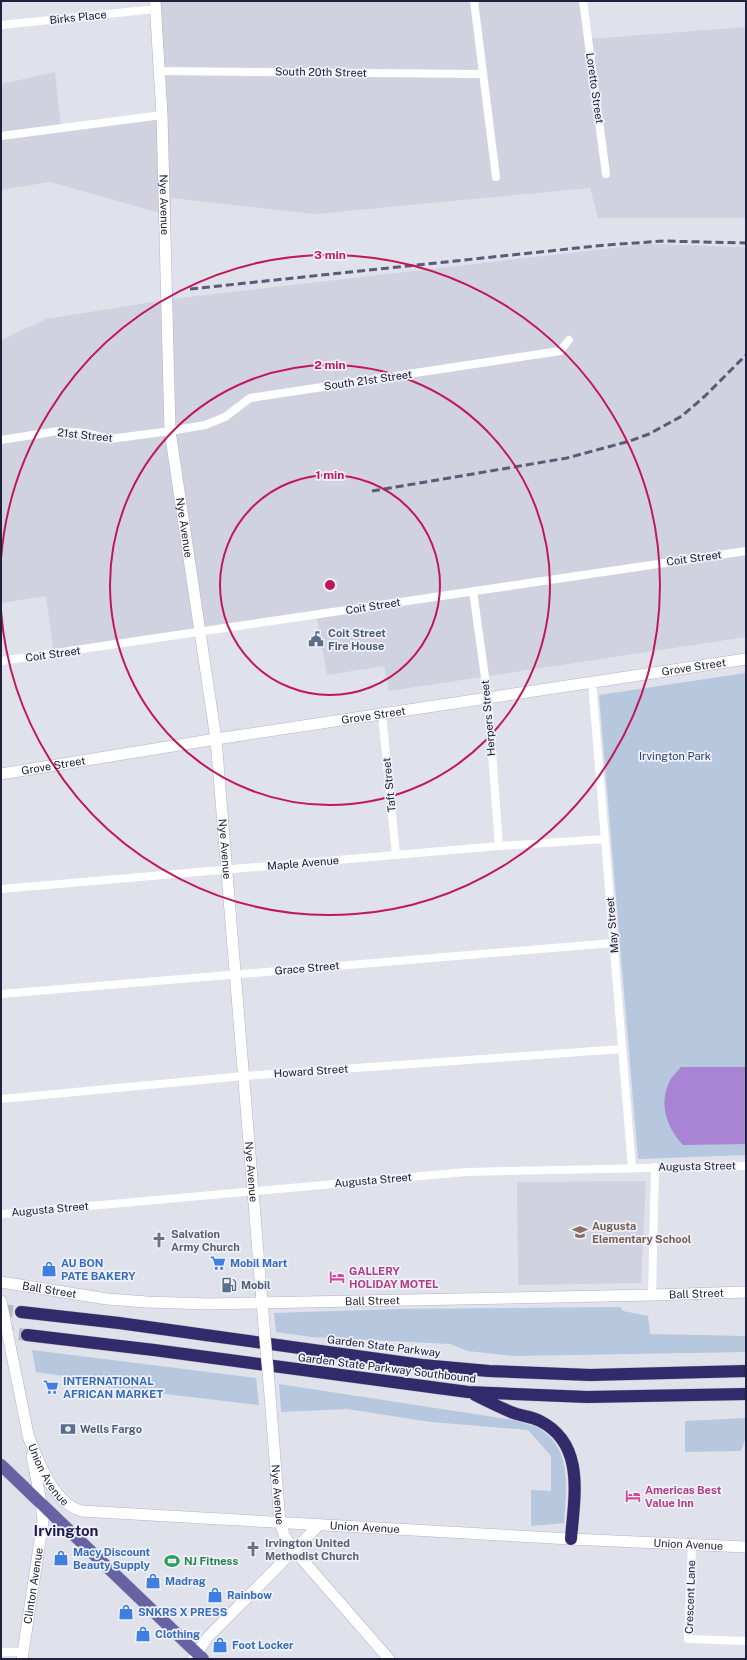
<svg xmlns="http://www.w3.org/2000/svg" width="747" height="1660" viewBox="0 0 747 1660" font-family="'Public Sans',sans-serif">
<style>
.built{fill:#d1d2df}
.green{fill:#b7c7de}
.water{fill:#aa84d4}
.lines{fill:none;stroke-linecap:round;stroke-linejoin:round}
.highway-tunnel{stroke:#b9bac8;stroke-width:12;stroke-dasharray:12 6;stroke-linecap:butt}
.secondary-casing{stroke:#b2b3cc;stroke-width:12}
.primary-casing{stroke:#bcbcc4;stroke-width:13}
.highway-casing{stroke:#bcbcc4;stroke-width:13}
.street{stroke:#fff;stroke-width:8}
.secondary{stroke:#fff;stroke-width:11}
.primary{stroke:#6662a3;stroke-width:12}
.highway{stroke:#322a6a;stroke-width:12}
.rail{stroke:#5b5a78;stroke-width:3;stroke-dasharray:8 4;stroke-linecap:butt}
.secondary-bridge-casing{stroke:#b2b3cc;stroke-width:12;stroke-linecap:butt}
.secondary-bridge{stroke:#fff;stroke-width:11}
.ring{fill:none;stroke:#c2185b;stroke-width:2}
.labels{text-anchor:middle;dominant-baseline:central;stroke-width:3.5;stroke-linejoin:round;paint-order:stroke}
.street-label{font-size:11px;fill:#21203c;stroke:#f0f1f8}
.service-label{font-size:11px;font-weight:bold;fill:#4e5e75;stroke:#f0f1f8;text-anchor:start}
.park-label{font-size:11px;fill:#283e75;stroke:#f0f1f8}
.education-label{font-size:11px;font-weight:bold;fill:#785e54;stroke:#f0f1f8;text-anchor:start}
.worship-label{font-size:11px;font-weight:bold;fill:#5b616d;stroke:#f0f1f8;text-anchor:start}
.shop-label{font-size:11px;font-weight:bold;fill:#366cbe;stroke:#f0f1f8;text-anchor:start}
.hotel-label{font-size:11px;font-weight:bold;fill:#b23c85;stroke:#f0f1f8;text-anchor:start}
.leisure-label{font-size:11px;font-weight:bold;fill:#27864d;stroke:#f0f1f8;text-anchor:start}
.district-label{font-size:15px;font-weight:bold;fill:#1f1b4f;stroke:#f0f1f8}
.centre{fill:#c2185b;stroke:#f0f1f8;stroke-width:2}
.ring-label{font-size:12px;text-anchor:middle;font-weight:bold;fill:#c2185b;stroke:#f0f1f8;stroke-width:3.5;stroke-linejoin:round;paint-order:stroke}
</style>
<rect width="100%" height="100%" fill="#dfe1eb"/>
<path class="built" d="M155,1h428l6,38 157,-12v191h-148l-8,-30 -275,26 -144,-16v18l-121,-34 -49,8v-106l54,-12 6,55 101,-13z
M647,244l99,3v390l-357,54 -5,-25 -57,9 -11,-62 -262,41 -8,-58 -45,7v-263l45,-21 125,-20z
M646,1181l-5,102 -123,2 -1,-103z"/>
<path class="green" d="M746,673v482l-108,4 -39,-464z
M620,1307l3,4 25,5 2,18 96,2v16l-233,4 -45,-5 -18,-7 -139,-7 -35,-5 -2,-19 123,-4z
M32,1350l224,28 3,27 -152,-18 -7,-6 -64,-9z
M279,1384l235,36c8,3 19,5 26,9 33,21 26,62 24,94l-33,3v-36l20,1v-35l-23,-26 -97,-8 -84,-13 -66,3z
M746,1418v19l-5,14 -56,1v-31z"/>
<path class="water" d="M681,1067h65v77l-63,1c-15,-16 -24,-39 -15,-60 2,-7 8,-12 13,-18z"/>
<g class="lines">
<path class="highway-tunnel" d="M1,1310l20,2
M1,1332l26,3"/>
<g class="secondary-casing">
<g id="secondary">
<path id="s1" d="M155,1l7,114 8,316 46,308 48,587"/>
<path id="s2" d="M1,774l215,-35 530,-80"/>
<path id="s3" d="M1,1282l106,17 40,3 61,2 444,-9 94,-3"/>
<path d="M1,1301l28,138"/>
<path id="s4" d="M269,1383l11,140 5,14 9,13 95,109"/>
<path id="s5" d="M27,1433c11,27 25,69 54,78l490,28 175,8"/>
<path id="s6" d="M22,1659l21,-138 -2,-19 -9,-46"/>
<path d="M193,1659l14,-21 112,-113"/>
</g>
</g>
<g class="primary-casing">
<path id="primary" d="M1,1465l202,194"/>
</g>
<g class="highway-casing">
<path id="highway" d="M21,1312l98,11 303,42 67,6 101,4 156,-4
M27,1335l127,15 314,42 119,5 159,-3
M475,1395c12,6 24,12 36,17 9,4 20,4 29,9 46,23 34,77 31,118"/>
</g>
<path class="street" d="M474,1l22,176
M583,1l23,173
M1,25l155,-16
M159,71l324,3
M1,136l161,-21
M1,440l57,-9 27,2 25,6 60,-8 35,-6 20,-8 25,-19 310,-47 9,-11
M473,591l15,108 11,147
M1,661l745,-110
M592,682l40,486
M382,714l14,141
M1,889l498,-43 106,-7
M1,994l612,-51
M1,1099l243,-23 378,-27
M1,1214l465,-42 280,-6
M652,1295l3,-128
M692,1545l-4,94 58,2
M1,1652h22"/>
<use href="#secondary" class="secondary"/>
<use href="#primary" class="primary"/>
<use href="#highway" class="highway"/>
<path class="rail" d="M190,289l416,-44 58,-4 82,2
M372,491l195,-33 63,-17 19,-7 33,-18 23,-20 41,-41"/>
<g class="secondary-bridge-casing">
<path id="secondary-bridge" d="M264,1326l5,57"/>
</g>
<use href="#secondary-bridge" class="secondary-bridge"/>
</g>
<g class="ring">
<circle cx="330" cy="585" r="110"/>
<circle cx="330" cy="585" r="220"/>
<path d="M1 559A330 330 0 1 1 1 611"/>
</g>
<defs>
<g id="civic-bare" transform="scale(1.2)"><path d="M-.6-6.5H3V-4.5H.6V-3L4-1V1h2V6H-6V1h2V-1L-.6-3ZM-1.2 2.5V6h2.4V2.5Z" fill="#5c6f8a" stroke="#f0f1f8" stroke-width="2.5" paint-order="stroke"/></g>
<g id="school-bare" transform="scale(1.2)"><path d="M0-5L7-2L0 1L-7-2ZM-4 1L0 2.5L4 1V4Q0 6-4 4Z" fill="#8d6e63" stroke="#f0f1f8" stroke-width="2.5" paint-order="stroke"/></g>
<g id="church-bare" transform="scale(1.2)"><path d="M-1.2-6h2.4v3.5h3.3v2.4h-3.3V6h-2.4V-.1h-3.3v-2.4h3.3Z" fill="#6b7280" stroke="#f0f1f8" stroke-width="2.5" paint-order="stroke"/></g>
<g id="supermarket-bare" transform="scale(1.2)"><path d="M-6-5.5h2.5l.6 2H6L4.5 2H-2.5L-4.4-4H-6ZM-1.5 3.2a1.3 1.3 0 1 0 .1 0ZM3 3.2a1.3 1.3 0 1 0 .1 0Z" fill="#3f7fe0" stroke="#f0f1f8" stroke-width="2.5" paint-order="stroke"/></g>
<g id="shop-bare" transform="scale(1.2)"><path d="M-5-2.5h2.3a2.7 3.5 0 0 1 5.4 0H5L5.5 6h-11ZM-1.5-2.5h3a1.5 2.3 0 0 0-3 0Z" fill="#3f7fe0" stroke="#f0f1f8" stroke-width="2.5" paint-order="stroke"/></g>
<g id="hotel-bare" transform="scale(1.2)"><path d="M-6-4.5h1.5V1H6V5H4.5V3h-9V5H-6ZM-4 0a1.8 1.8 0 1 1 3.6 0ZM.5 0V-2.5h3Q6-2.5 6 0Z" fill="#d1479c" stroke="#f0f1f8" stroke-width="2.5" paint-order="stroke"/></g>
<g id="fuel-bare" transform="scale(1.2)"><path d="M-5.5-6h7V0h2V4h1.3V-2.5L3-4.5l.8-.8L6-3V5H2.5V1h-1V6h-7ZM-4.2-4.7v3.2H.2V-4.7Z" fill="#5c6f8a" stroke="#f0f1f8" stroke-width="2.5" paint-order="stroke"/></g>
<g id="bank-bare" transform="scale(1.2)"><path d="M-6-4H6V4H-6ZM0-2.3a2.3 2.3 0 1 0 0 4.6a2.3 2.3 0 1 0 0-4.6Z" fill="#5c6f8a" stroke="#f0f1f8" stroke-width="2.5" paint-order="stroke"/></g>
<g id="stadium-bare" transform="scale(1.2)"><path d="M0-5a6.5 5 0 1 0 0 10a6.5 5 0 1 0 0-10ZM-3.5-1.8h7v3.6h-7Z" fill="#2e9e5b" stroke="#f0f1f8" stroke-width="2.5" paint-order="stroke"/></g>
</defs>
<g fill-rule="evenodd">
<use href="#civic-bare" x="316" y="639"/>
<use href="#school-bare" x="580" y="1232"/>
<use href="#church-bare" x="159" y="1240"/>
<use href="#supermarket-bare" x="218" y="1263"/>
<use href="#shop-bare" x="49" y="1269"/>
<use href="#hotel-bare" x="337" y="1277"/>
<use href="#fuel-bare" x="229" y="1285"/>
<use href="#supermarket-bare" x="51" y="1387"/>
<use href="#bank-bare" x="68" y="1429"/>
<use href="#hotel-bare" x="633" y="1496"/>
<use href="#church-bare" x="253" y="1549"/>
<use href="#shop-bare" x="61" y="1558"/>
<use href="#stadium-bare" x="172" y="1561"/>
<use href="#shop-bare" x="153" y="1581"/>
<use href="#shop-bare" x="215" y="1595"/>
<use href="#shop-bare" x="126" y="1612"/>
<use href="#shop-bare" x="143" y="1634"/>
<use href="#shop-bare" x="220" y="1645"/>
</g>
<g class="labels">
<g class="street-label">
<text transform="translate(78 17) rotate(-6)">Birks Place</text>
<text transform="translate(321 72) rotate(1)">South 20th Street</text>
<text transform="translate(595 88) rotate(82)">Loretto Street</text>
<text stroke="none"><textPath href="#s1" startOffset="204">Nye Avenue</textPath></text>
<text transform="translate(368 380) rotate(-8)">South 21st Street</text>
<text transform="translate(85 435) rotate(6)">21st Street</text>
<text stroke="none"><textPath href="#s1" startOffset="528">Nye Avenue</textPath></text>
<text transform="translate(694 558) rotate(-8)">Coit Street</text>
<text transform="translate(373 606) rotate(-9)">Coit Street</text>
<text transform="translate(53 654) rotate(-8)">Coit Street</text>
<text stroke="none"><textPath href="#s2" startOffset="701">Grove Street</textPath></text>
<text stroke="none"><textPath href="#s2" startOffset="377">Grove Street</textPath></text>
<text transform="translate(488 718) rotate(-95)">Herpers Street</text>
<text stroke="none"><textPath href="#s2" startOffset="53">Grove Street</textPath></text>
<text transform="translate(389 785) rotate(-96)">Taft Street</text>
<text stroke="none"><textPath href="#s1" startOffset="852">Nye Avenue</textPath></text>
<text transform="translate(303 863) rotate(-5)">Maple Avenue</text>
<text transform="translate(612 925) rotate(-95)">May Street</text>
<text transform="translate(307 968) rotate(-5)">Grace Street</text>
<text transform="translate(311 1071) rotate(-4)">Howard Street</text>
<text transform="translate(697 1166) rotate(-1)">Augusta Street</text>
<text stroke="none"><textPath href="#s1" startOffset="1176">Nye Avenue</textPath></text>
<text transform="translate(373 1180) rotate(-5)">Augusta Street</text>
<text transform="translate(50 1209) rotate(-5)">Augusta Street</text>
<text stroke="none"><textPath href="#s3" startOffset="49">Ball Street</textPath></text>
<text stroke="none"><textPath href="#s3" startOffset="697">Ball Street</textPath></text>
<text stroke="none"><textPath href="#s3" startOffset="373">Ball Street</textPath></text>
<text transform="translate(384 1346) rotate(7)">Garden State Parkway</text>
<text transform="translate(387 1368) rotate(7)">Garden State Parkway Southbound</text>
<text stroke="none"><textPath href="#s5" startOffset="47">Union Avenue</textPath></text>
<text stroke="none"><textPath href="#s4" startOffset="112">Nye Avenue</textPath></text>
<text stroke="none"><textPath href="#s5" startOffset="382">Union Avenue</textPath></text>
<text stroke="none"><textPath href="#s5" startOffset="706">Union Avenue</textPath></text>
<text stroke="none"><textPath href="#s6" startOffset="74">Clinton Avenue</textPath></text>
<text transform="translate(690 1597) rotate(-88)">Crescent Lane</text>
</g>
<g class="service-label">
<text x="328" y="633">Coit Street<tspan x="328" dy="13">Fire House</tspan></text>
<text x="241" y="1285">Mobil</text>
<text x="80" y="1429">Wells Fargo</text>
</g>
<g class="park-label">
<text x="675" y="756">Irvington Park</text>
</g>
<g class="education-label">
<text x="592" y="1226">Augusta<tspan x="592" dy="13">Elementary School</tspan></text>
</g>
<g class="worship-label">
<text x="171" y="1234">Salvation<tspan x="171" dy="13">Army Church</tspan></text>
<text x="265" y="1543">Irvington United<tspan x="265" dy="13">Methodist Church</tspan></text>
</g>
<g class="shop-label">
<text x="61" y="1263">AU BON<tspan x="61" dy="13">PATE BAKERY</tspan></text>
<text x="230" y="1263">Mobil Mart</text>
<text x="63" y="1381">INTERNATIONAL<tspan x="63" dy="13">AFRICAN MARKET</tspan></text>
<text x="73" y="1552">Macy Discount<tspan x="73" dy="13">Beauty Supply</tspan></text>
<text x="165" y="1581">Madrag</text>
<text x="227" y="1595">Rainbow</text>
<text x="138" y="1612">SNKRS X PRESS</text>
<text x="155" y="1634">Clothing</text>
<text x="232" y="1645">Foot Locker</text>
</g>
<g class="hotel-label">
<text x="349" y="1271">GALLERY<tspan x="349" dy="13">HOLIDAY MOTEL</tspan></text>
<text x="645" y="1490">Americas Best<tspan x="645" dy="13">Value Inn</tspan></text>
</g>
<g class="leisure-label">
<text x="184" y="1561">NJ Fitness</text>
</g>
<g class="district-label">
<text x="66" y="1530">Irvington</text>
</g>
</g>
<circle cx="330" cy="585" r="6" class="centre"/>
<g class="ring-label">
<text x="330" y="259">3 min</text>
<text x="330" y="369">2 min</text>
<text x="330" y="479">1 min</text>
</g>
<rect width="747" height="1660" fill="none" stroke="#21203c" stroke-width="4"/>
</svg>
